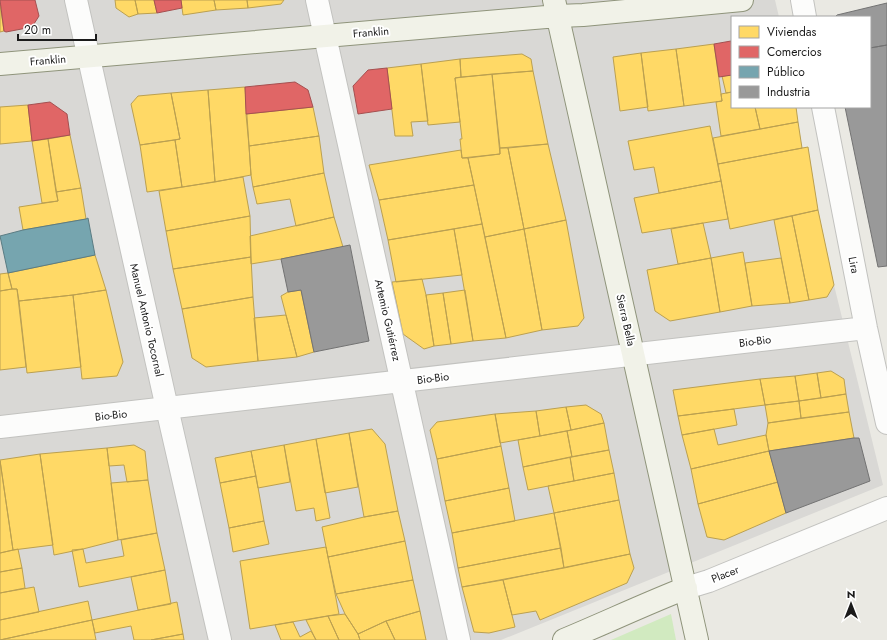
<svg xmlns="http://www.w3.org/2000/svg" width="887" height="640" viewBox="0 0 887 640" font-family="Jost,sans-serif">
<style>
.residential{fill:#d9d8d5}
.grass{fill:#d1eac0}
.homes{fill:#ffd966;stroke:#bba050}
.shops{fill:#e06666;stroke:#a55050}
.public{fill:#76a5af;stroke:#5b7c83}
.industry{fill:#999;stroke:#737373}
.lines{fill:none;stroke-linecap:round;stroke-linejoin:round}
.street-casing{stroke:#c2c2bf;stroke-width:24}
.secondary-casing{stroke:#8f947b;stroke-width:24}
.street{stroke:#fcfcfb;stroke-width:22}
.secondary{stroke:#f1f2e8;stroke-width:22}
.labels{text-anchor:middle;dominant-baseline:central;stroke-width:4;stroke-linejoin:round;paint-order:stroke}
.street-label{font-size:11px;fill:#1b1b1b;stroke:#fff}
</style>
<rect width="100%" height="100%" fill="#eae9e3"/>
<path class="residential" d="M0,0h775l4,17h-47v90l66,15 4,25h6l10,63 16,75 49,200 -382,155h-501z"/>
<path class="grass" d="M671,614l5,26h-65z"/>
<path class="homes" d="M115,0h20l3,14 -9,3 -13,-9z
M135,0h19l3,13 -19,1z
M181,0h33l2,10 -33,5z
M214,0h33l1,8 -32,2z
M247,0h37l-3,4 -33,4z
M0,5l4,26 -4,1z
M714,44l8,57 -38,5 -8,-57z
M676,49l8,57 -36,5 -7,-58z
M641,53l7,54 -28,4 -7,-54z
M522,54l9,5 2,12 -72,6 -1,-18z
M460,59l1,18 -6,1 5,44 -32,3 -7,-61z
M421,64l7,57 -17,1 2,14h-18l-8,-68z
M533,71l15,73 -48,4 -8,-74z
M492,74l8,80 -38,4 -2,-19h2l-7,-61z
M732,75v17l-6,1 -4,-17z
M245,87l6,88 -36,7 -7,-92z
M208,90l7,92 -33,5 -7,-47 5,-1 -9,-46z
M732,92v15h23l5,22 -39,7 -5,-34 6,-1 -1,-7z
M171,93l9,46 -40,6 -9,-41 7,-8z
M28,105l4,36 -32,3v-37z
M313,107l6,29 -70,10 -3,-32z
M755,107h41l2,15 -38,7z
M798,122l4,26 -84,16 -5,-26z
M710,126l11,55 -62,12 -5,-26 -20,3 -6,-29z
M70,135l11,53 -25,4 -8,-53z
M319,136l5,37 -71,14 -2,-12 -2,-29z
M48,139l10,62 -16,2 -10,-62z
M175,140l7,47 -35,5 -7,-47z
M548,144l18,76 -42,9 -16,-81z
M808,147l10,63 -88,19 -12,-65z
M500,148h8l16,81 -39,8 -17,-79 32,-4z
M461,150l1,8h6l6,27 -95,15 -10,-35z
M324,173l10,44 -38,9 -6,-27 -33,5 -4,-17z
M243,177l7,39 -84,15 -7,-40z
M721,181l7,38 -86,14 -8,-35z
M474,185l8,39 -94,16 -9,-40z
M81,188l5,31 -63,11 -4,-23 39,-6 -2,-9z
M818,210l16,75 -7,12 -18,3 -17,-84z
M250,216l1,41 -78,12 -7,-38z
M792,216l17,84 -19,3 -16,-83z
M334,217l9,30 -62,12 -30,5 -1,-28z
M566,220l18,98 -6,8 -36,4 -18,-101z
M703,223l8,35 -33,6 -7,-35z
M482,224l24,114 -33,3 -19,-112z
M454,229l8,46 -66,7 -8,-42z
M524,229l18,101 -36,8 -21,-101z
M743,252l9,54 -32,6 -9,-54z
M95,255l11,35 -33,5 -54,6 -2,-12h-5l-4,-16z
M251,257l2,40 -71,12 -9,-40z
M711,258l9,54 -50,9 -15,-10 -8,-41z
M781,258l9,45 -38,3 -7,-43z
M8,273l4,16 -12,2v-17z
M422,279l4,16 8,51 -10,3 -21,-15 -11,-52z
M12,289h5l9,78 -26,3v-79z
M106,290l17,72 -6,14 -35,3 -9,-84z
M301,290l13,62 -17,5 -16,-61 7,-4z
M465,290l8,51 -22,3 -8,-51z
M443,293l8,51 -17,2 -8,-51z
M73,295l8,72 -54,6 -8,-72z
M253,297l5,64 -52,6 -14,-9 -10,-49z
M286,315l11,42 -39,4 -4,-43z
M831,371l13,8 2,15 -25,4 -4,-25z
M817,373l4,25 -22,3 -4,-25z
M795,376l4,25 -34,4 -5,-26z
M760,379l5,26 -87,11 -5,-26z
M846,394l3,18 -48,6 -2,-17z
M799,401l2,17 -33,5 -3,-18z
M586,405l15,9 3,9 -33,7 -5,-23z
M566,407l5,23 -31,6 -4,-25z
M734,409l3,16 -55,10 -4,-19z
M536,411l4,25 -40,7 -5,-29z
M849,412l5,26 -85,13 -3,-16 2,-12z
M495,414l6,32 -64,13 -7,-29 7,-8z
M604,423l5,27 -37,7 -5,-26z
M372,429l13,15 13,67 -34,6 -15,-84z
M714,429l4,16 48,-10 3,16 -78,18 -9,-34z
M567,431l5,26 -49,10 -5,-27z
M349,433l9,54 -33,6 -9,-54z
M316,439l14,79 -14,3 -2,-13 -18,3 -12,-66z
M134,445l11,6 3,29 -21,2 -3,-17 -15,1 -2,-18z
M284,445l6,37 -32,6 -7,-37z
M501,446l8,42 -64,13 -8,-42z
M107,448l11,92 -35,9 -29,6 -14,-101z
M609,450l5,23 -40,8 -4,-24z
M251,451l5,25 -36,7 -5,-25z
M769,451l9,31 -80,22 -7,-35z
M40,454l13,91 -40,5 -13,-90z
M570,457l4,24 -46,9 -5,-23z
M0,461l13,89 -13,3z
M614,473l5,27 -65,13 -6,-27z
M256,476l8,45 -35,7 -9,-45z
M148,480l9,53 -39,7 -7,-57z
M778,482l8,31 -62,27 -17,-3 -9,-33z
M509,488l6,33 -63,12 -7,-32z
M619,500l11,54 -66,14 -10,-55z
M398,511l7,30 -77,16 -6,-30 42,-10z
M554,513l7,35 -103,20 -6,-35z
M264,521l5,23 -36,8 -4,-24z
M157,533l8,37 -86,17 -7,-37 11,-1 3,14 38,-7 -3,-16z
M405,541l8,39 -77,14 -8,-37z
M326,547l13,67 -89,15 -10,-68z
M561,548l3,20 -102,19 -4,-19z
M18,549l4,19 -22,4v-19z
M630,554l4,14 -7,15 -87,37 -4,-9 -24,4 -9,-35z
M22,568l3,20 -25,5v-21z
M165,570l6,34 -33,6 -7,-33z
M413,580l7,31 -34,10 -28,13 -13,-20 -9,-20z
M503,580l12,47 -26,6 -15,-1 -12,-45z
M34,587l5,25 -39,8v-27z
M88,601l4,19 -92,20v-20z
M177,602l6,32 -32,6h-17l-3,-14 -36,7 -3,-13z
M420,611l6,29h-31l-9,-19z
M345,614l13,20 2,6h-21l-11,-24z
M328,616l11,24h-23l-10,-20z
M92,620l4,20h-96z
M386,621l9,19h-35l-2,-6z
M293,622l7,15 11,-6 5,9h-35l-6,-15z
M183,634l1,6h-33z"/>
<path class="shops" d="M0,0h35l4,16 -7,11 -26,5 -2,-1z
M154,0h27l1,8 -25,5z
M731,41l1,8v26l-13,2 -5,-33z
M387,68l5,41 -34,5 -5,-28 15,-16z
M295,82l13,8 5,17 -67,7 -1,-27z
M50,102l17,12 3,21 -38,6 -4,-36z"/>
<path class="public" d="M88,218l7,37 -87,18 -8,-37 23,-6 63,-11z"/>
<path class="industry" d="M887,3v42l-17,3v-31h-35l2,-2z
M887,45v221l-9,1 -33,-160h25v-59z
M350,245l19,96 -55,11 -13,-62 -13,2 -7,-33z
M854,438h5l11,43 -84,32 -17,-62z"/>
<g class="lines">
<g class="street-casing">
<path id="street" d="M76,0l91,408 53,232
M317,0l142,640
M802,0l3,17
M823,107l43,221 21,95
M0,427l866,-99
M686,588l23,-7 178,-73"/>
</g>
<g class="secondary-casing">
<path id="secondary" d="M554,0l143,640
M0,64l558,-48 25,-1 159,-15
M564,640c41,-17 81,-36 122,-52"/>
</g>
<use href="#street" class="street"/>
<use href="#secondary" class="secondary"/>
</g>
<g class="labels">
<g class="street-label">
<text transform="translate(371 32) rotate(-5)">Franklin</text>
<text transform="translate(48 60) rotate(-5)">Franklin</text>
<text transform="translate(854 265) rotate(79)">Lira</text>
<text transform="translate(147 320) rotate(77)">Manuel Antonio Tocornal</text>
<text transform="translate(388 320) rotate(77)">Artemio Gutiérrez</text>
<text transform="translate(626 320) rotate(77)">Sierra Bella</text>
<text transform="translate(755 341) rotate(-7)">Bio-Bio</text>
<text transform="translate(433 378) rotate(-7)">Bio-Bio</text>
<text transform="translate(111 415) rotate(-6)">Bio-Bio</text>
<text transform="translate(725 574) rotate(-22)">Placer</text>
</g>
</g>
<rect x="731" y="16" width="140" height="92" fill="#ffffff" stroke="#a4a4a4"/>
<rect x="739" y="26" width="20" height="12" fill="#ffd966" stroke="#a4a4a4"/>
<text x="767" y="36" font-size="12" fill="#1b1b1b">Viviendas</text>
<rect x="739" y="46" width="20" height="12" fill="#e06666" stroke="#a4a4a4"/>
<text x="767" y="56" font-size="12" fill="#1b1b1b">Comercios</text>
<rect x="739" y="66" width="20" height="12" fill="#76a5af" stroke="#a4a4a4"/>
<text x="767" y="76" font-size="12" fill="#1b1b1b">Público</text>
<rect x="739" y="86" width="20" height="12" fill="#999999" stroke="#a4a4a4"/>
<text x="767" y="96" font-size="12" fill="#1b1b1b">Industria</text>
<g transform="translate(851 604)" stroke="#ffffff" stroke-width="3" paint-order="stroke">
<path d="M0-3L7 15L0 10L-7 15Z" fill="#1b1b1b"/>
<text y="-6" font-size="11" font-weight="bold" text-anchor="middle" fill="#1b1b1b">N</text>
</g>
<path d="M18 34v6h78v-6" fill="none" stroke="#1b1b1b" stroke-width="2"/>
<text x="24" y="34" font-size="12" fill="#1b1b1b" stroke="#ffffff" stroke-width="3" paint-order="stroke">20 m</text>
</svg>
